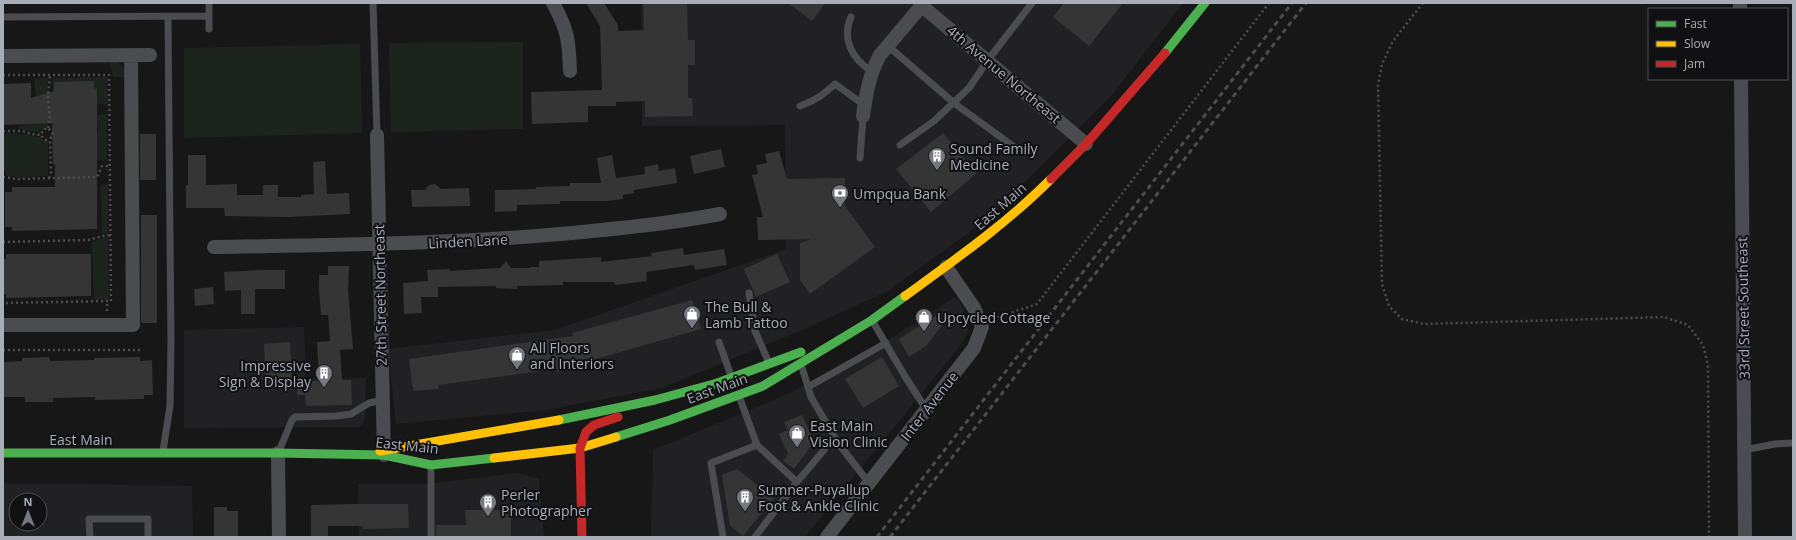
<svg xmlns="http://www.w3.org/2000/svg" width="1796" height="540" viewBox="0 0 1796 540" font-family="'Open Sans',sans-serif">
<style>
.built{fill:#212123;fill-rule:evenodd}
.green{fill:#1d241e}
.building{fill:#353536}
.lines{fill:none;stroke-linecap:round;stroke-linejoin:round}
.path{stroke:#4d4e52;stroke-width:2.5;stroke-dasharray:2 3;stroke-linecap:butt}
.lane{stroke:#4b4c50;stroke-width:7}
.street{stroke:#4b4c50;stroke-width:14}
.fast{stroke:#4caf50;stroke-width:9}
.slow{stroke:#ffc107;stroke-width:9}
.jam{stroke:#c62828;stroke-width:9}
.rail{stroke:#4b4c4f;stroke-width:3;stroke-dasharray:5 4;stroke-linecap:butt}
.labels{text-anchor:middle;dominant-baseline:central;stroke-width:4;stroke-linejoin:round;paint-order:stroke}
.street-label{font-size:14px;fill:#a8adb8;stroke:#111113}
.poi-label{font-size:14px;fill:#a8adb8;stroke:#111113;text-anchor:start}
</style>
<rect width="100%" height="100%" fill="#171717"/>
<path class="built" d="M641,3h542l-71,92 -122,122 -102,74 -86,39 -140,58 -116,22 -150,14 -8,-75 167,-19 231,-81 -1,-124 -143,1z
M955,297l4,3 9,20v13l-8,13 -155,191h-154l2,-87 119,-49 91,-45z
M304,327l2,52 60,-1 -1,39 -2,7 -4,3 -175,1v-98z
M519,473l20,6 5,58h-185l-1,-53h67z
M3,483l189,3 1,51h-190zM16,500h24v24h-24z"/>
<path class="green" d="M523,42v87l-132,3 -2,-89z
M360,44l2,89 -178,5v-90z
M115,60c6,4 12,10 9,17h-11l-3,-16z
M107,77l1,27h-11v-15h-3v-7l-42,9 1,-13z
M34,78h14l-1,19 1,28c-7,11 -18,6 -29,4v-3l16,-3 1,-27z
M107,114v46h-10l-4,-27 5,-1 -1,-17z
M3,133c12,0 23,1 35,4 4,1 5,4 10,5v34l-31,1 -11,-2v-4h-3z
M101,185h7v48h-6z
M103,238h5l1,62h-13l-2,-2 -2,-56z"/>
<path class="building" d="M586,3h18l14,22v6l26,-1 -1,-27h44l1,37h7v25h-7v33h4l1,18 -48,1v-16l-29,1v4h-28v16l-56,2 -1,-32 71,-2 -2,-64z
M788,3h37l-13,18z
M1064,3h59l-34,43 -36,-29z
M94,81v8l3,-1v141l-85,2v-4h-7v-35h7v-5h43v-23h-2l-1,-41 -49,2v-41l28,-1v15l23,-7v-9z
M943,133l34,40 -46,39 -35,-43z
M140,134h16v46h-16z
M721,149l4,18 -31,7 -4,-18z
M779,151l8,28 58,-1v28l30,41 -65,47 -10,-14v-37l11,-4 -53,1 -1,-23h6l-11,-42 6,-1 -2,-9 11,-2 -2,-9z
M188,155h18v30l31,-1v11h26v-10h15v12h23v-2l13,-1 -1,-32 12,-1 2,33 22,-1 1,21 -61,3 -64,-1 -1,-8h-38v-23h2z
M612,155l4,23 29,-4 -1,-7 14,-3 1,7 16,-3 2,15 -43,7v3l-11,2v4l-17,2h-46v3l-43,1v6l-22,1v-22l41,-1v-2l34,-1v-3h31l-4,-25z
M435,184l6,5 28,-1 1,18 -58,1 -1,-17h14l4,-5z
M141,215h16v108h-16z
M683,248l1,7 40,-6 3,16 -32,5 -1,-5 -48,7 1,9 -32,4 -1,-3h-51v3l-46,1v3l-21,-1v-2l-58,1v10h-17l1,16 -18,1 -1,-31 25,-2 -1,-11 23,-1v2l46,-3h4l6,-7 5,7h19v-1h9v-6l62,-4v5l51,-6 -1,-3z
M6,254h85v42l-85,2v-4h-3v-35h3z
M777,254l13,28 -34,15 -12,-28z
M328,266h21l-1,24 5,59 -13,1 2,30h9l1,25 -46,1 -1,-11h-8v-14h22l-2,-39 13,-1 -2,-26h-7l-2,-26v-14h9z
M259,270h26v19h-30v25h-14v-24l-16,1 -1,-19z
M213,287l1,17 -19,2 -1,-17z
M692,300l9,29 -119,34 1,5 -26,4v-3l-119,16 1,4 -26,2 -4,-32 164,-23 -1,-3z
M938,314l5,10 -17,22 -17,11 -10,-18z
M290,342l2,42 -26,1 -2,-41z
M49,357l1,4 44,-1v-2l46,-1v4l12,-1 1,35h-9v4l-49,1v-3l-42,1v4h-28v-5h-22v-35l19,-1v-3z
M882,357l17,29 -36,22 -18,-29z
M802,415l12,27 -20,27 -11,-8 5,-7 -9,-20 9,-4 -4,-8z
M737,469l37,29 -31,38 -13,-10 -8,-51z
M351,504h57l1,24 -46,1v-3h-35v11h-17v-32z
M214,507h13v4h11v25h-24z
M465,510h46v27h-75v-12h30z"/>
<g class="lines">
<path class="path" d="M1423,3l-30,38 -11,23 -4,21 4,199 7,22 13,13 22,5 240,-7 24,8 15,20 5,20 1,172
M3,75h106l2,226 -108,2
M48,128c4,-9 0,-21 0,-31 0,-7 2,-14 2,-22
M3,131h19l9,3 10,1
M3,177l14,2 80,-2 5,-11h8
M49,178l2,-4 -1,-35 3,-5 -5,-6 -5,2 -2,5 2,3 3,2 4,-1
M3,242l85,-2 15,-4 8,-1
M107,311v-9
M993,319l44,-15 232,-301
M3,350h139"/>
<path class="lane" d="M209,3v26
M373,3l4,132
M3,17l206,-1
M851,17c-10,23 2,42 20,54
M888,46l66,57 63,46
M800,106c15,-5 24,-12 35,-22l29,21
M900,145l34,-24 35,-33 19,-28 44,-57
M860,158l3,-42
M749,293l6,38 14,32
M873,322l33,56 20,31
M719,342l12,34
M801,364l10,33 27,46 31,40
M808,387l78,-44
M739,396l18,49 40,37 -42,55
M1744,450l31,-6 18,-1
M163,451l7,-45 1,-65 -3,-324
M279,451l13,-31 3,-3 42,-1 14,-2 18,-11 14,-3
M797,482l27,-32
M90,537l-1,-18h59v18
M431,537v-72
M723,537l-12,-74 46,-18"/>
<path class="street" d="M553,3c15,27 16,38 17,68
M1740,3v6
M922,6l164,138
M3,56l147,-1
M1741,79l4,458
M863,116c3,-22 6,-41 17,-61l44,-52
M377,135l7,320
M214,247c126,-2 252,-3 378,-16 43,-4 86,-9 128,-17
M3,325h130l-2,-269
M278,453l1,84
M827,537l147,-189 8,-21 -8,-19 -28,-41"/>
<path class="fast" d="M1165,53l40,-50
M709,386l92,-34
M559,420l96,-20 66,-18
M616,437l54,-17 93,-34 109,-66 33,-24
M3,453h275l106,2 47,10 63,-7"/>
<path class="slow" d="M905,296c51,-37 101,-72 146,-117
M380,451l179,-31
M494,458l86,-10 36,-11"/>
<path class="jam" d="M1051,179l35,-35 79,-91
M582,537l-2,-89 6,-16 8,-7 24,-8"/>
<path class="rail" d="M877,537l415,-534
M890,537l416,-534"/>
</g>
<defs>
<g id="building-pin" transform="scale(0.9)"><path d="M0 17L-7.5 6A9.5 9.5 0 1 1 7.5 6Z" fill="#757880" stroke="#111113"/><path d="M-4-6H4V6H1V3H-1V6H-4ZM-2.5-4.3h1.7v1.8h-1.7ZM.8-4.3h1.7v1.8H.8ZM-2.5-1h1.7V.8h-1.7ZM.8-1h1.7V.8H.8Z" fill="#fff"/></g>
<g id="bank-pin" transform="scale(0.9)"><path d="M0 17L-7.5 6A9.5 9.5 0 1 1 7.5 6Z" fill="#757880" stroke="#111113"/><path d="M-6-4H6V4H-6ZM0-2.3a2.3 2.3 0 1 0 0 4.6a2.3 2.3 0 1 0 0-4.6Z" fill="#fff"/></g>
<g id="shop-pin" transform="scale(0.9)"><path d="M0 17L-7.5 6A9.5 9.5 0 1 1 7.5 6Z" fill="#757880" stroke="#111113"/><path d="M-5-2.5h2.3a2.7 3.5 0 0 1 5.4 0H5L5.5 6h-11ZM-1.5-2.5h3a1.5 2.3 0 0 0-3 0Z" fill="#fff"/></g>
</defs>
<g fill-rule="evenodd">
<use href="#building-pin" x="937" y="156"/>
<use href="#bank-pin" x="840" y="193"/>
<use href="#shop-pin" x="692" y="314"/>
<use href="#shop-pin" x="924" y="317"/>
<use href="#shop-pin" x="517" y="355"/>
<use href="#building-pin" x="324" y="373"/>
<use href="#shop-pin" x="797" y="433"/>
<use href="#building-pin" x="745" y="497"/>
<use href="#building-pin" x="488" y="502"/>
</g>
<g class="labels">
<g class="street-label">
<text transform="translate(1004 74) rotate(40)">4th Avenue Northeast</text>
<text transform="translate(1000 206) rotate(-41)">East Main</text>
<text transform="translate(468 241) rotate(-3)">Linden Lane</text>
<text transform="translate(380 295) rotate(-91)">27th Street Northeast</text>
<text transform="translate(1743 308) rotate(-91)">33rd Street Southeast</text>
<text transform="translate(717 388) rotate(-20)">East Main</text>
<text transform="translate(929 406) rotate(-52)">Inter Avenue</text>
<text x="81" y="439">East Main</text>
<text transform="translate(407 445) rotate(6)">East Main</text>
</g>
<g class="poi-label">
<text x="950" y="148">Sound Family<tspan x="950" dy="16">Medicine</tspan></text>
<text x="853" y="193">Umpqua Bank</text>
<text x="705" y="306">The Bull &amp;<tspan x="705" dy="16">Lamb Tattoo</tspan></text>
<text x="937" y="317">Upcycled Cottage</text>
<text x="530" y="347">All Floors<tspan x="530" dy="16">and Interiors</tspan></text>
<text x="311" y="365" text-anchor="end">Impressive<tspan x="311" dy="16">Sign &amp; Display</tspan></text>
<text x="810" y="425">East Main<tspan x="810" dy="16">Vision Clinic</tspan></text>
<text x="758" y="489">Sumner-Puyallup<tspan x="758" dy="16">Foot &amp; Ankle Clinic</tspan></text>
<text x="501" y="494">Perler<tspan x="501" dy="16">Photographer</tspan></text>
</g>
</g>
<rect width="1796" height="540" fill="none" stroke="#a8adb8" stroke-width="8"/>
<rect x="1648" y="8" width="140" height="72" fill="#111113" stroke="#4d4f55"/>
<rect x="1656" y="21" width="20" height="6" fill="#4caf50" stroke="#4d4f55"/>
<text x="1684" y="28" font-size="12" fill="#a8adb8">Fast</text>
<rect x="1656" y="41" width="20" height="6" fill="#ffc107" stroke="#4d4f55"/>
<text x="1684" y="48" font-size="12" fill="#a8adb8">Slow</text>
<rect x="1656" y="61" width="20" height="6" fill="#c62828" stroke="#4d4f55"/>
<text x="1684" y="68" font-size="12" fill="#a8adb8">Jam</text>
<g transform="translate(28 512)"><circle r="19" fill="#111113" stroke="#4d4f55"/>
<path d="M0-3L7 15L0 10L-7 15Z" fill="#757880"/>
<text y="-6" font-size="11" font-weight="bold" text-anchor="middle" fill="#a8adb8">N</text>
</g>
</svg>
